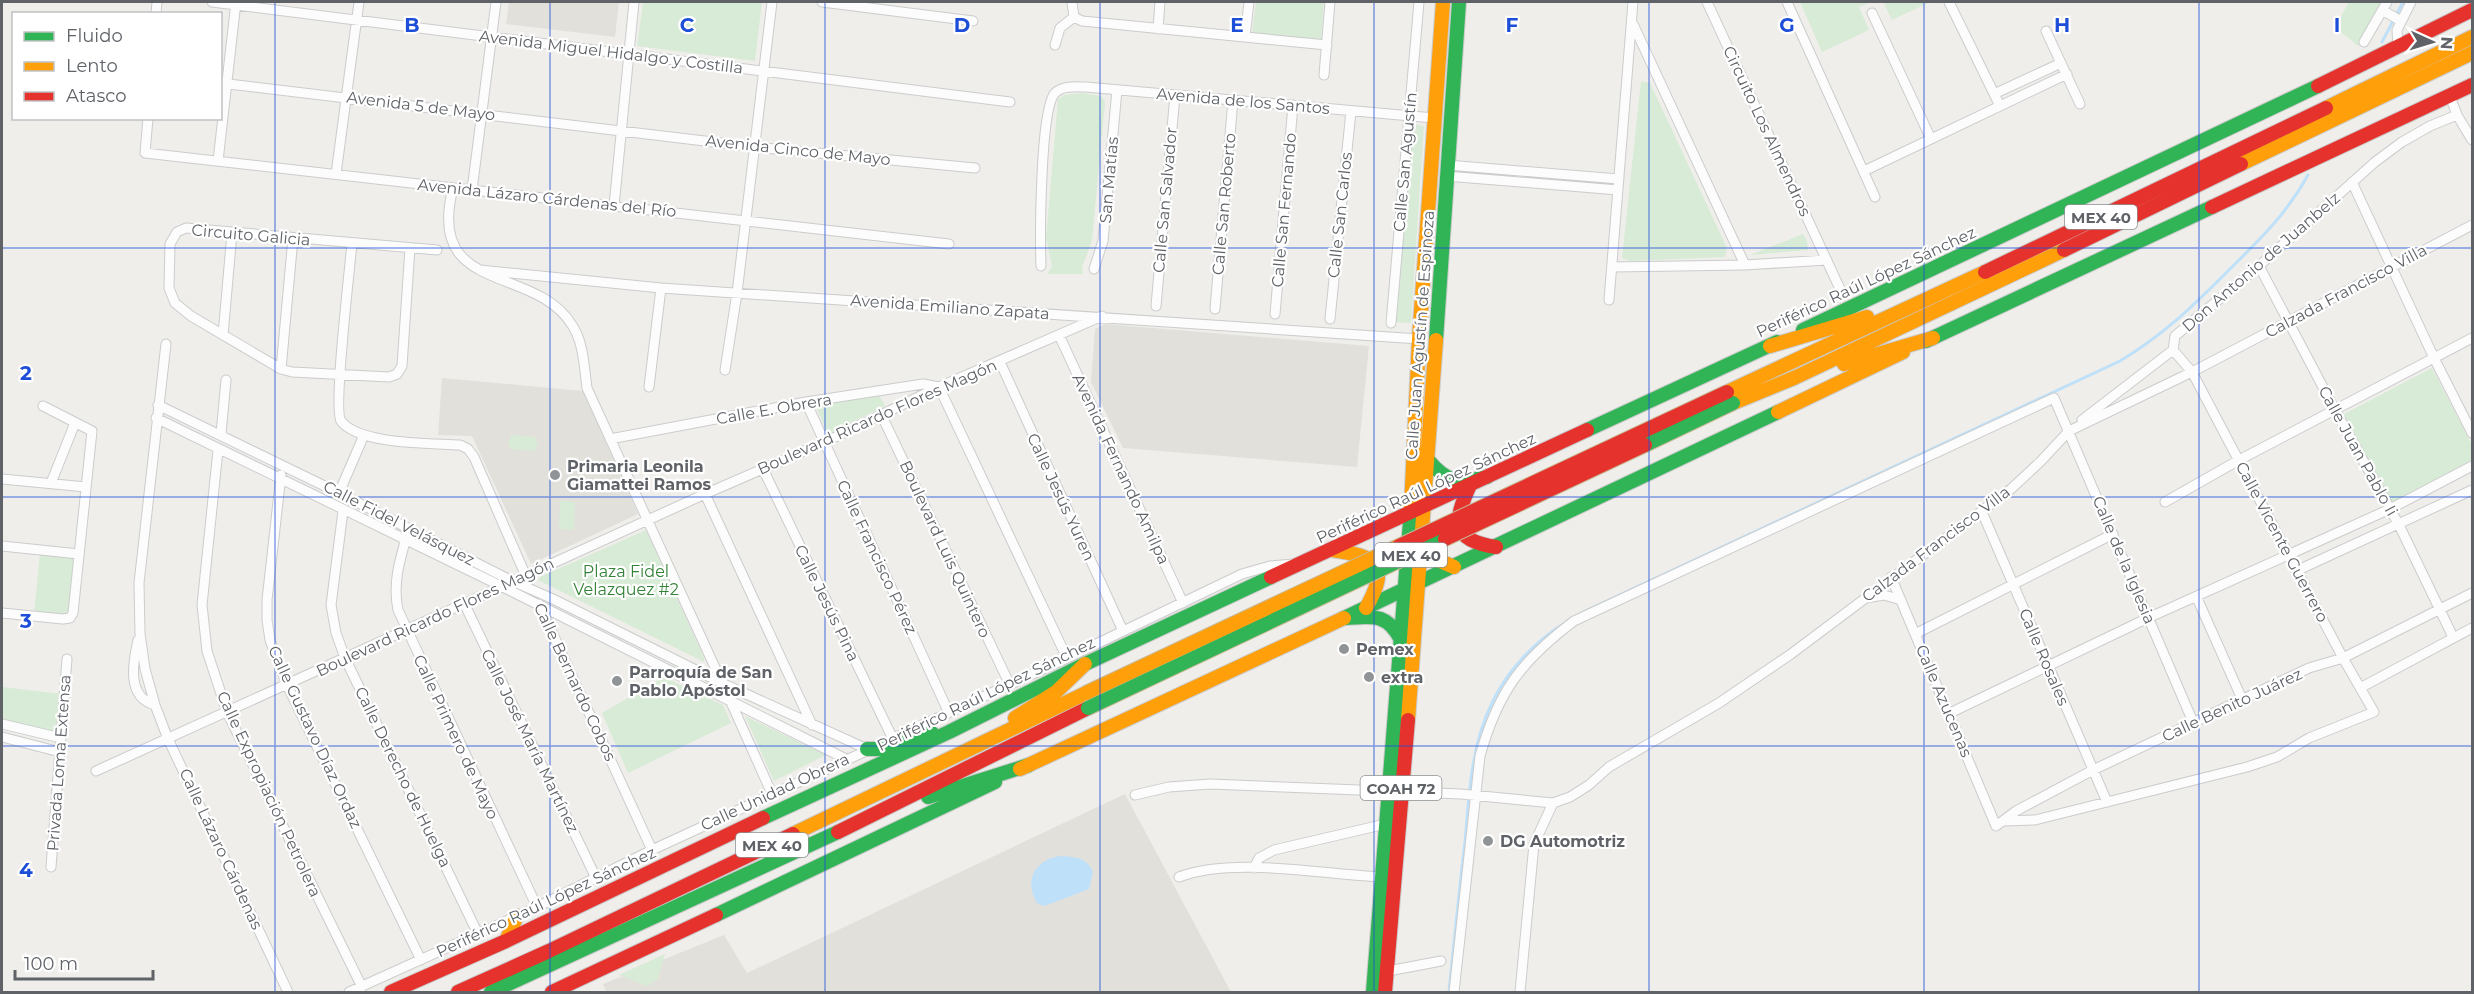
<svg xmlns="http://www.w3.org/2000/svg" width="2474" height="994" viewBox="0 0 2474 994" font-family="Montserrat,sans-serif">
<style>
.education{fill:#e2e0da}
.green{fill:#d8ebd6}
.water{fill:#bfe0f9}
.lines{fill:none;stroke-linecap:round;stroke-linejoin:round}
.stream{stroke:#bfe0f9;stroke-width:3}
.street-casing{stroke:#cbcccc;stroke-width:11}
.fast-casing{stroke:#cacacb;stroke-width:16}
.slow-casing{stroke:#cacacb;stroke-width:16}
.jam-casing{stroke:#cacacb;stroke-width:16}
.street{stroke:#fdfcfc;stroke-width:9}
.fast{stroke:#30b455;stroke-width:14}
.slow{stroke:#ff9f0a;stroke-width:14}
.jam{stroke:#e5322d;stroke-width:14}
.fast-bridge-casing{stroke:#c8b996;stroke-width:16;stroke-linecap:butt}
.slow-bridge-casing{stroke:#c8b996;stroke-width:16;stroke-linecap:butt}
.jam-bridge-casing{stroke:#c8b996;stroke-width:16;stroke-linecap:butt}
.fast-bridge{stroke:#30b455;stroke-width:14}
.slow-bridge{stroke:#ff9f0a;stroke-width:14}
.jam-bridge{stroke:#e5322d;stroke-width:14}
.grid{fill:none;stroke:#1d4ed8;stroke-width:1.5;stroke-opacity:0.55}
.poi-dot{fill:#919496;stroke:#fff;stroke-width:2}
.labels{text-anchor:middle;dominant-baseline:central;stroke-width:4.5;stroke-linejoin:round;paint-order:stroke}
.shield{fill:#fff;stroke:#8f9295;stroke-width:1.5}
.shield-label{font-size:15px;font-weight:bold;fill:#5f6368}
.street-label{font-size:16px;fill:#5f6368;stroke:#fff}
.poi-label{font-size:16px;font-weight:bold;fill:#5f6368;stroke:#fff;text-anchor:start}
.park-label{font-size:16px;fill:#348238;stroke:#fff}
.grid-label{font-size:20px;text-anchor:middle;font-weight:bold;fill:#1d4ed8;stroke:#fff;stroke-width:4.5;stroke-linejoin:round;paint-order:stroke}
</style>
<rect width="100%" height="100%" fill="#efeeea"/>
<path class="education" d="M509,2h110l-4,35 -109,-13z
M1105,324l264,22 -12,121 -234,-19 -32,-66 4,-53z
M442,378l141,13 55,123 -107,50 -59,-128 -34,-1z
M1125,794l106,198h-625l-3,-8 121,-49 23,38z"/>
<path class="green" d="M643,2h119l-7,59 -118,-15z
M1256,2h68l-3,38 -69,-6z
M1800,2h71l-12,5 10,23 -47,22z
M1883,2h47l-38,18z
M2349,2h34l-25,44 -23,-19z
M1641,81l9,2 77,165 -2,9 -95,4 -8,-3z
M1082,93l19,3 4,6 -13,139 -10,26 1,7h-36l5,-7 -6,-29 12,-139 7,-4z
M1413,124l11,2 -13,197 -15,-1z
M1803,234l4,7 1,9 -58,5z
M2432,368l40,77v16l-81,43 -47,-90z
M878,393l7,13 -57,28 -13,-29z
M511,435l24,2 3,9h-3v5l-25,-2 -2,-9h2z
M560,501l15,1 -1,28 -15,-1z
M646,530l58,128v4l-166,-82 2,-3z
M40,553l35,2 -7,62 -34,-2z
M664,677l59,28 8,18 -103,50 -26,-60z
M2,687l61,7 -5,41 -56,-13z
M745,716l81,39 -52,26z
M665,954l-7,25 -11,7 -28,-11z"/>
<path class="water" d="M1060,856c15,1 27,1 33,16l-4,17 -44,17 -7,-2c-15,-22 -4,-44 22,-48z"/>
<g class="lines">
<path class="stream" d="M2382,42l21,-40
M1581,613l539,-252c43,-26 71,-53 106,-88 32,-32 60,-58 82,-98
M1449,992c5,-50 10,-100 16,-150 4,-46 6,-97 27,-139 15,-32 43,-62 73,-80"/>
<g class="street-casing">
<path id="street" d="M212,2l798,100
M822,2l151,19
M1072,2l2,15 8,4 245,24
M1707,2l133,287
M1787,2l88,195
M1949,2l51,104
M2382,10l19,11
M1872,13l59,126
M156,14l1,-12
M1633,24l112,241
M1158,29l2,-27
M2046,31l34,73
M1245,37l4,-35
M2364,42l23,-40
M1055,45l5,-17 14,-11
M2398,48l-1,-18 14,-28
M1324,75l6,-73
M220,83l535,64 220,21
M1994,94l67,-31
M2450,96l7,19 15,25
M148,118l-3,35 804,91
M218,161l18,-159
M1447,165l172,14
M1864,171l203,-97
M336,174l23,-172
M1446,176l172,14
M2352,182l82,176 38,75
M453,188c-28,108 82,76 119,137 12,18 12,42 15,63l136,297
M472,190l24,-188
M614,206l20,-204
M352,243c-2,24 -19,166 -11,178 18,24 91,22 119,24l8,4 6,8 54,124
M410,248l-8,118 -5,8 -8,3 -97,-5 -11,-3 -90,-53 -16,-13 -6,-15 1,-44 7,-12 9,-4 251,22
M1041,266c-1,-27 -1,-157 14,-173 8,-8 21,-6 31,-6l348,31
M2259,266l76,144 64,115 54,112
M1612,267l133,-2 82,-5
M1094,269l9,-28 14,-151
M480,270l181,18 758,51
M1609,300l24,-298
M1156,306l19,-211
M1215,309l18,-209
M1275,314l18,-209
M1330,319l21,-208
M1391,323l28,-321
M223,335l9,-102
M1059,335l124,268
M166,344l-27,239 1,51 5,35 10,36 13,34 120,253
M1000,362l123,269
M281,369l12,-131
M725,370l12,-77 35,-291
M649,387l12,-99
M806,402l142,309
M158,405l181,88 173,88 41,18 169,84 145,66
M881,414l128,269
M156,418l345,168 345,173
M2082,420l91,-70
M221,434l5,-54
M610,439l196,-37 117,-18 16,3 128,271
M218,450l-16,155 5,46 20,61 135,275
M763,469l129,268
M281,475l-14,125v20l3,20 17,45 134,275
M2,479l84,8
M51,483l24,-60
M339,493l25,-58
M705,494l107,231
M2165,502l74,-42 233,-122
M343,511l-12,94 5,28 9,25 133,276
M1982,512l125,290
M409,528c-8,28 -17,53 -11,82l139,297
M2,546l77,8
M2296,571l176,-81
M1891,577l105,249 20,-15 77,-41 216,-102 34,-10 129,-65
M1865,598l19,-3 17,5
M2197,598l45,101
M464,603l132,275
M539,604l113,246
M2,613l61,6 7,-1 3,-5 19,-182 -49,-25
M1915,634l198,-100
M138,640c-5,22 -12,57 17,65
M2360,688l112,-60
M730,700l42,94
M1950,713l198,-95 242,-109 82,-43
M2,724l59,14
M2,737l58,15
M96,771l609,-277 120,-52 114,-55 163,-71
M1135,795l34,-8 41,-3 251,10 92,9 17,-6 19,-12 20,-18 110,-64 72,-49 220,-165 30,-28 28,-30 123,-59 280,-147
M2003,821l32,-1 212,-53 30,-10 32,-19 65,-26 -31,-54 -151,-286 -19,-22 2,-14 84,-70 116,-104 27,-20 28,-16 27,-11
M51,867l16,-208
M1254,868l5,-10 15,-8 116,-27
M1179,877c54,-21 147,-2 206,0
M1383,972l58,-11
M349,992l188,-85 115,-57 415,-192 175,-84 28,-8 24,-2
M1454,992l26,-236c18,-64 41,-95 94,-135l480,-223 139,324
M1520,992l14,-148 19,-41"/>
</g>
<g class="fast-casing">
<path id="fast" d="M1803,330l515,-244
M1436,340l23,-338
M1926,341l286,-134
M1587,430l190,-88
M1428,460c20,24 30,23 59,17
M1344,618l434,-206
M1345,618c26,-1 41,-6 55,20
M867,749h15l50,-16
M928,797l101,-32
M763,818l186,-86 136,-68 186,-87
M716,915l279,-133
M491,992l347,-160
M1373,992l38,-483"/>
</g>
<g class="slow-casing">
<path id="slow" d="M2326,108l146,-71
M2241,164l231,-111
M1770,346l97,-29
M1844,364l89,-26
M1727,392l258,-120
M1733,403l61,-25 270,-128
M1778,412l125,-60
M1411,509l8,-170 24,-337
M1332,550c44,6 59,14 34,58
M1422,553l32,14
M1015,718l41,-26 29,-28
M1408,720l28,-380
M1020,769l324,-151
M793,834l293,-141
M506,941l11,-25"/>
</g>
<g class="jam-casing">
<path id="jam" d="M2318,86l154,-76
M2212,207l260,-122
M2064,250l177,-86
M1985,272l341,-164
M1470,485c-17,37 -19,55 26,62
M1271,577l316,-147
M838,832l250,-124
M391,992l115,-51 257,-123
M458,992l91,-41 244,-117
M552,992l164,-77
M1385,992l23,-272"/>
</g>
<use href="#street" class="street"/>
<use href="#fast" class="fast"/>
<use href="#slow" class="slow"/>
<use href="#jam" class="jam"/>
<g class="fast-bridge-casing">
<path id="fast-bridge" d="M1645,445l88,-42
M1088,708l357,-169"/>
</g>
<g class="slow-bridge-casing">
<path id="slow-bridge" d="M1086,693l313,-147"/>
</g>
<g class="jam-bridge-casing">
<path id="jam-bridge" d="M1445,539l200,-94
M1399,546l328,-154"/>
</g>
<use href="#fast-bridge" class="fast-bridge"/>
<use href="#slow-bridge" class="slow-bridge"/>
<use href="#jam-bridge" class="jam-bridge"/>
</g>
<path class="grid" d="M275,2v990M550,2v990M825,2v990M1100,2v990M1374,2v990M1649,2v990M1924,2v990M2199,2v990M2,248h2470M2,497h2470M2,746h2470"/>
<g class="poi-dot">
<circle cx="555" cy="475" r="6"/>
<circle cx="1344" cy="649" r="6"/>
<circle cx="1369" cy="677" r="6"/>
<circle cx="617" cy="681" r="6"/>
<circle cx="1488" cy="841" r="6"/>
</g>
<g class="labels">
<g class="shield">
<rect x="2065" y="205" width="72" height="24" rx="4.5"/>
<rect x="1375" y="543" width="72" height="24" rx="4.5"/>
<rect x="1360.5" y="776" width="81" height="24" rx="4.5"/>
<rect x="736" y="833" width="72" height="24" rx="4.5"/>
</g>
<g class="shield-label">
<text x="2101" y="217">MEX 40</text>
<text x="1411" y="555">MEX 40</text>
<text x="1401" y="788">COAH 72</text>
<text x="772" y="845">MEX 40</text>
</g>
<g class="street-label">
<text transform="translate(611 52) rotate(7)">Avenida Miguel Hidalgo y Costilla</text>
<text transform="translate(1243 101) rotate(5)">Avenida de los Santos</text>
<text transform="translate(421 106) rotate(7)">Avenida 5 de Mayo</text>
<text transform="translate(1767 131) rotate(65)">Circuito Los Almendros</text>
<text transform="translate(798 150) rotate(6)">Avenida Cinco de Mayo</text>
<text transform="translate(1405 162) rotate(-85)">Calle San Agustín</text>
<text transform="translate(1109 180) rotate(-85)">San Matías</text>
<text transform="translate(547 198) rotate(6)">Avenida Lázaro Cárdenas del Río</text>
<text transform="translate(1165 200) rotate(-85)">Calle San Salvador</text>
<text transform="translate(1224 204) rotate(-85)">Calle San Roberto</text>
<text transform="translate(1284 210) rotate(-85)">Calle San Fernando</text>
<text transform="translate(1340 215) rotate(-84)">Calle San Carlos</text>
<text transform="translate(251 235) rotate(5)">Circuito Galicia</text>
<text transform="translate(2261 262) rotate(-41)">Don Antonio de Juanbelz</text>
<text transform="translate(1866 282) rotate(-25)">Periférico Raúl López Sánchez</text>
<text transform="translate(2346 291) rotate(-28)">Calzada Francisco Villa</text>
<text transform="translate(950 307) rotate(4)">Avenida Emiliano Zapata</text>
<text transform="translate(1420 335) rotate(-86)">Calle Juan Agustín de Espinoza</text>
<text transform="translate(774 409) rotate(-10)">Calle E. Obrera</text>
<text transform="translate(877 417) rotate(-24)">Boulevard Ricardo Flores Magón</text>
<text transform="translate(2358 451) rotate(61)">Calle Juan Pablo Ii</text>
<text transform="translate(1121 469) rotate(65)">Avenida Fernando Amilpa</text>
<text transform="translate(1426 488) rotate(-25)">Periférico Raúl López Sánchez</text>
<text transform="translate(1061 497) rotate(65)">Calle Jesús Yuren</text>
<text transform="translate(399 523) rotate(27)">Calle Fidel Velásquez</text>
<text transform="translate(2282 542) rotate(62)">Calle Vicente Guerrero</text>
<text transform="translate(1936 544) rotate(-37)">Calzada Francisco Villa</text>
<text transform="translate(945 549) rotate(65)">Boulevard Luis Quintero</text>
<text transform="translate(877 557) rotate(65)">Calle Francisco Pérez</text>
<text transform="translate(2124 560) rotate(67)">Calle de la Iglesia</text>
<text transform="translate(827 603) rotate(64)">Calle Jesús Pina</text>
<text transform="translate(435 617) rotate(-25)">Boulevard Ricardo Flores Magón</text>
<text transform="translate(2044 657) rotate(67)">Calle Rosales</text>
<text transform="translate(575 682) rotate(65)">Calle Bernardo Cobos</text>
<text transform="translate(986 694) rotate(-26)">Periférico Raúl López Sánchez</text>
<text transform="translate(1944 701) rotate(67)">Calle Azucenas</text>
<text transform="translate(2232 705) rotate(-25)">Calle Benito Juárez</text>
<text transform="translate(315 737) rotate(65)">Calle Gustavo Díaz Ordaz</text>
<text transform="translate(456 737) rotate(65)">Calle Primero de Mayo</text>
<text transform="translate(530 741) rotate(64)">Calle José María Martínez</text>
<text transform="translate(59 763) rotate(-86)">Privada Loma Extensa</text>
<text transform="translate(403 777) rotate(64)">Calle Derecho de Huelga</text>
<text transform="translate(775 792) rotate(-25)">Calle Unidad Obrera</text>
<text transform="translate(269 794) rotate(65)">Calle Expropiación Petrolera</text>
<text transform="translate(221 849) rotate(65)">Calle Lázaro Cárdenas</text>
<text transform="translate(546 902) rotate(-25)">Periférico Raúl López Sánchez</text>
</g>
<g class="poi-label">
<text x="567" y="466">Primaria Leonila<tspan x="567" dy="18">Giamattei Ramos</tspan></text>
<text x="1356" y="649">Pemex</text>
<text x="629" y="672">Parroquía de San<tspan x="629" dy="18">Pablo Apóstol</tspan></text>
<text x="1381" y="677">extra</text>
<text x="1500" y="841">DG Automotriz</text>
</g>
<g class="park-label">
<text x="626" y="571">Plaza Fidel<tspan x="626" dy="18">Velazquez #2</tspan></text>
</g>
</g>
<g class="grid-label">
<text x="412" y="32">B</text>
<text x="687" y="32">C</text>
<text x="962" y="32">D</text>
<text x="1237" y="32">E</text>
<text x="1512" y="32">F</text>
<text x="1787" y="32">G</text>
<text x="2062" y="32">H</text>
<text x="2337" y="32">I</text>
<text x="26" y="380">2</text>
<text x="26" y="628">3</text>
<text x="26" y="877">4</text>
</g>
<rect width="2474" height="994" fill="none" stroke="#5f6368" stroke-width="6"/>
<rect x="12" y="12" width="210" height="108" fill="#ffffff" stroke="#bfc1c3" stroke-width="1.5"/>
<rect x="24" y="32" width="30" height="9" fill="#30b455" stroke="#bfc1c3" stroke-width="1.5"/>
<text x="66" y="42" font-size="18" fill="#5f6368">Fluido</text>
<rect x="24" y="62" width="30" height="9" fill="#ff9f0a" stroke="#bfc1c3" stroke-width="1.5"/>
<text x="66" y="72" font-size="18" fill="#5f6368">Lento</text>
<rect x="24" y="92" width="30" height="9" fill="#e5322d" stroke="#bfc1c3" stroke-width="1.5"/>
<text x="66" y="102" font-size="18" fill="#5f6368">Atasco</text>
<g transform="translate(2432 42) rotate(94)" stroke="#ffffff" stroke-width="4.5" paint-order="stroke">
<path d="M0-4.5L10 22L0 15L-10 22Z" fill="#5f6368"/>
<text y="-9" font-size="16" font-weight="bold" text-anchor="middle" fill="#5f6368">N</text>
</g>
<path d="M15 970v9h138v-9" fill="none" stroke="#5f6368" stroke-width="3"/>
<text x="24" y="970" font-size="18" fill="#5f6368" stroke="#ffffff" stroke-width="4.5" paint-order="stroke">100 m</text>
</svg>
